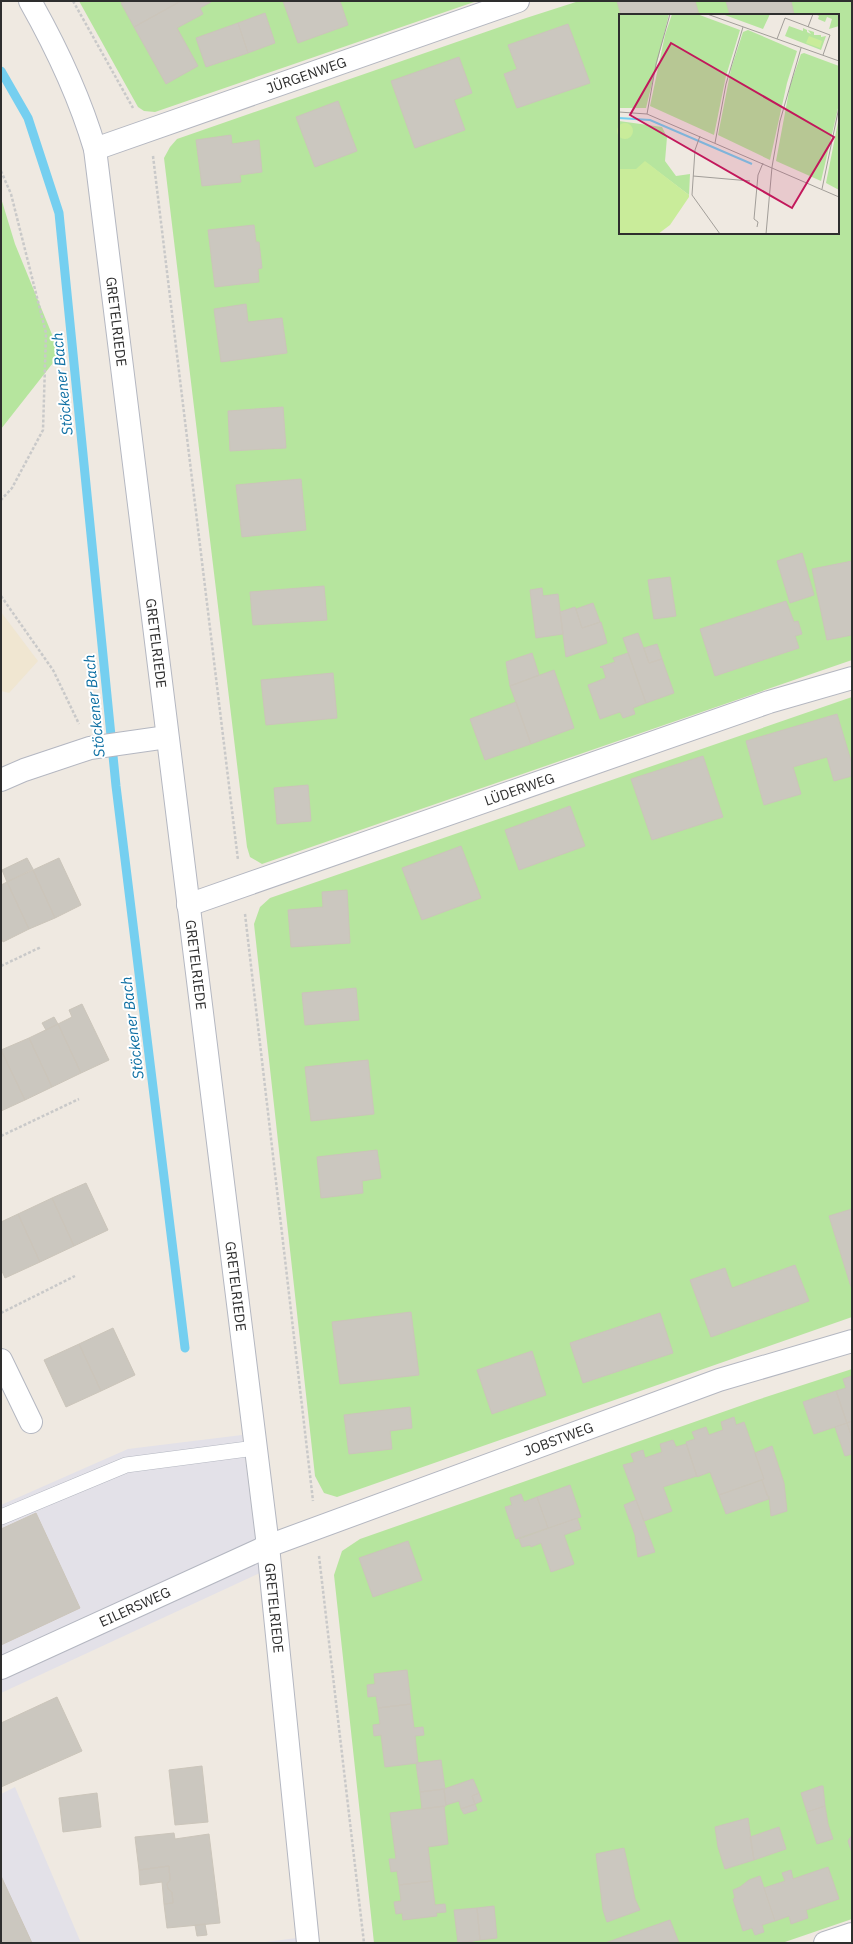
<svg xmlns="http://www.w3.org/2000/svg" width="853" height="1944" viewBox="0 0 853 1944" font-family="'IBM Plex Sans',sans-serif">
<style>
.industrial{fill:#e3e1e8}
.education{fill:#f0e6d1}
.green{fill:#b6e59e;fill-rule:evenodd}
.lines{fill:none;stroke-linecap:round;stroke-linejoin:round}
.stream{stroke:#75cff0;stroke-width:9}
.building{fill:#cbc7bf;stroke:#cbc5ba}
.service-casing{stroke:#b4b7c1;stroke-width:16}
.minor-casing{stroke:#b4b7c1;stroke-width:24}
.path{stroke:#c9c9c9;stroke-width:2.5;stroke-dasharray:3 2;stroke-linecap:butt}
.service{stroke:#fff;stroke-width:15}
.minor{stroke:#fff;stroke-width:22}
.labels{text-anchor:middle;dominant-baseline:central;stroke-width:4;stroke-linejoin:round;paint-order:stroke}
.street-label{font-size:14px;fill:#2e2e2e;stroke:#fff}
.water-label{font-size:15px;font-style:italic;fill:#0d6fa3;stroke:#fff}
.inset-river{fill:none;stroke:#75cff0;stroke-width:2}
.inset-road{fill:none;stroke:#a29e99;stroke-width:1}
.view{fill:#c2185b;fill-opacity:0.15;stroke:#c2185b;stroke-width:2}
.inset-edge{fill:none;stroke:#2e2e2e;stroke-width:2}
</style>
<rect width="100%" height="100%" fill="#efe9e1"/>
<path class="industrial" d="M242,1435l18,138 -259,120v-188l127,-56z
M15,1787l66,156h-80v-149z
M297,1938l1,5h-40z"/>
<path class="education" d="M1,612l37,49 -29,32 -8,-2z"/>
<path class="green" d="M79,1h398l-322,111 -11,-1 -6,-4z
M579,1h273v659l-590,204 -12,-7 -3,-10 -83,-689 6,-11 7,-8 346,-120zM620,15h218v218h-218z
M1,198l14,46 45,110 -59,75z
M852,697v620l-515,180 -13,-4 -9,-17 -61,-552 6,-17 10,-9z
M852,1369v550l-70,24h-408l-40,-368 8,-24 18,-12 397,-139z"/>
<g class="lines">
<path class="stream" d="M1,71l27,47 31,95 57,573 69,562"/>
</g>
<path class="building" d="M125,1h56l-47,26 -13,-24z
M181,1l30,1 -11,6 3,6 -26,14 21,38 -32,18 -32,-57z
M283,1h57l8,24 -50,18z
M617,1h78l4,14h-78z
M726,1h65l3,14h-64z
M265,13l10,30 -27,10 -10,-30z
M238,23l10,30 -42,14 -10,-29z
M568,24l22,59 -73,25 -13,-34 13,-5 -9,-24z
M459,57l13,36 -18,7 11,30 -50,18 -24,-67z
M338,101l19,50 -42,16 -19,-50z
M231,135l1,9 27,-4 3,32 -22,3 1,7 -39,4 -6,-46z
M254,225l2,17h3l3,26 -4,1 1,13 -44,5 -7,-57z
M246,304l2,18 34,-4 5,35 -66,9 -7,-53z
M283,407l3,41 -56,3 -2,-40z
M301,479l5,51 -64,7 -6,-52z
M802,553l12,42 -24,8 -13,-42z
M852,561v74l-25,5 -15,-71z
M670,577l6,39 -22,3 -6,-39z
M324,586l3,34 -74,5 -3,-33z
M542,588l1,8 15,-2 5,40 -27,4 -6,-48z
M786,601l8,21 4,-1 4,13 -7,2 4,12 -84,28 -15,-47z
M593,603l7,19 -18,6 -6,-19z
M575,607l7,21 19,-6 6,21 -41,14 -6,-45z
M638,633l11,30 13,-4 12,34 -28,10 -23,-65z
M657,644l5,15 -13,4 -5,-15z
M532,653l7,22 -29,11 -4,-24z
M628,653l18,50 -13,5 2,6 -12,4 -3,-6 -20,7 -12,-34 18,-7 -3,-10 -3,-1 15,-5 -2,-4z
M554,670l20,58 -43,16 -21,-58z
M333,673l4,45 -71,7 -5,-45z
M516,702l15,42 -46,16 -15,-41z
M837,714l15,50v12l-18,5 -7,-24 -34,10 8,27 -37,11 -18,-64z
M703,756l20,61 -71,23 -21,-61z
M308,785l3,36 -34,3 -3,-36z
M570,806l15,40 -66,24 -14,-40z
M461,846l20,52 -59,22 -20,-52z
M27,858l6,11 -26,13 -5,-12z
M59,858l22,47 -26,13 -22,-48z
M33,870l22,48 -26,11 -22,-47z
M7,882l22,47 -26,13 -2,-6v-51z
M347,890l3,53 -59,4 -3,-37 35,-3 -1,-15z
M356,988l3,32 -54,5 -3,-32z
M82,1004l27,56 -28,13 -23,-49 14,-7 -3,-7z
M54,1017l4,7 -12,6 -4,-7z
M58,1024l23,49 -29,14 -23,-49z
M29,1038l23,49 -27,13 -24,-50z
M1,1050l24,50 -24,11z
M368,1060l6,54 -63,7 -6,-54z
M377,1150l4,28 -19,3 1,12 -42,5 -4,-41z
M86,1183l22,47 -34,16 -22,-48z
M52,1198l22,48 -34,16 -22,-48z
M852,1209v78h-1l-22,-71z
M18,1214l22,48 -35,16 -4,-9v-47z
M795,1265l14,36 -98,36 -21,-57 35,-12 7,20z
M411,1312l8,63 -79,9 -8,-62z
M660,1313l13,40 -90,30 -13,-40z
M113,1328l22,47 -34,16 -22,-47z
M79,1344l22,47 -35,16 -22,-47z
M532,1351l14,44 -54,19 -15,-44z
M852,1376v45l-5,2 -11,-32 10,-3 -3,-9z
M836,1391l11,32 -33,11 -11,-32z
M410,1407l2,21 -22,3 2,18 -43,5 -5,-39z
M734,1417l2,8 8,-3 20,57 -45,16 -9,-23 -13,5 -11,-35 9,-3 -3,-7 14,-5 3,8 14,-5 -2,-8z
M852,1421v17l-5,-15z
M847,1423l5,15v16l-7,2 -10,-29z
M673,1440l3,7 10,-3 11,32 -34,11 9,24 -28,10 -21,-56 11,-3 -3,-8 12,-4 2,8 17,-6 -2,-8z
M772,1446l12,37 3,28 -16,5 -2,-20h-2l-5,-16 2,-1 -9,-26z
M762,1480l7,19 -43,15 -7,-19z
M570,1485l11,32 -33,11 -11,-31z
M521,1494l3,8 13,-5 11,31 -32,11 -11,-32 7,-2 -2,-7z
M636,1500l19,52 -17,5 -3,-22 -11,-30z
M36,1513l44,95 -79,37v-116z
M577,1518l4,11 -17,6 10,29 -23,8 -10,-29 -10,4 -1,-2 -8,2 -3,-8z
M408,1541l14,39 -49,17 -14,-39z
M407,1670l4,34 -33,4 -2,-12 -8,1 -1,-12 8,-1 -1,-10z
M57,1697l25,54 -81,36v-64z
M411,1704l3,24 9,-1 1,8 -9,1 3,27 -33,4 -4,-32 -7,1 -1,-11 7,-1 -2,-16z
M441,1760l4,29 -25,3 -4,-29z
M202,1766l6,56 -33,3 -6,-55z
M473,1779l6,14 -7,3 3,8 -14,5 -2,-8 -13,4 -2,-16z
M821,1786h2l2,20 -18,6 -6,-19z
M444,1789l2,17 -24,3 -2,-17z
M97,1793l4,34 -38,5 -4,-34z
M479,1793l3,8 -7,3 -3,-8z
M475,1804l2,6 -13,4 -3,-5z
M444,1806l4,38 -20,3 4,34 -33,4 -2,-14 -6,1 -2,-13h7l-6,-46z
M825,1806l3,18 5,15 -16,5 -10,-32z
M748,1818l6,42 -29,9 -7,-22 -3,-20z
M779,1827l7,22 -32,11 -4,-23z
M174,1833l1,6 34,-5 11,89 -53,5 -3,-24 9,-1 -1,-11 -4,-3 -1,-5 3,-4 -1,-14 -30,4 -4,-33z
M852,1835v18l-4,-12z
M624,1848l11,51 5,11 -33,12 -4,-12 -7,-56z
M169,1866l1,14 -3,4 1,5 4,3 1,11 -9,1 -2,-22 -22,3 -1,-15z
M828,1867l11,32 -33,11 2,8 -17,6 -2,-8 -14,5 -11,-33 21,-7 -3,-8 9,-3 2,9z
M1,1876l31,67h-31z
M760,1876l15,45 -13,4 2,7 -9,3 -3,-7 -9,3 -10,-32 2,-1 -2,-8 7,-3 9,-7z
M432,1881l3,24 10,-1 1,8 -10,1 1,3 -34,4 -1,-7 -6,1 -2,-12 7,-1 -2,-16z
M494,1906l3,32 -17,2 -3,-32z
M477,1908l3,32 -22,3 -4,-33z
M670,1920l9,23h-74z
M205,1924l2,11 -10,1 -2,-11z
M473,1941v2h-19h4z"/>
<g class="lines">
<g class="service-casing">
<path id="service" d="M1,1517l125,-52 129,-17"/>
</g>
<g class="minor-casing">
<g id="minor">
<path id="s1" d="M30,1c26,46 50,97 65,148l173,1397 40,397"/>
<path id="s2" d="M95,149l423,-148"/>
<path d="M1,780l23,-10 66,-22 77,-11"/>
<path id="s3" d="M188,905l581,-203 83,-24"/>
<path d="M1,1360l30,62"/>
<path id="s4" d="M1,1668l267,-122 451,-166 133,-39"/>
<path d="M825,1943l27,-9"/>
</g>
</g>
<path class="path" d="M73,1l60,107
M153,156l85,704
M1,171l10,23 35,139 -3,97 -31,58 -11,12
M1,596l52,74 26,54
M245,914l68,587
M1,966l40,-19
M1,1136l78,-37
M1,1313l74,-37
M319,1556l45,387"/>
<use href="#service" class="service"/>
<use href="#minor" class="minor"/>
</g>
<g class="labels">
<g class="street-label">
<text stroke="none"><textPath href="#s2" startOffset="224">JÜRGENWEG</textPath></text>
<text stroke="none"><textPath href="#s1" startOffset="336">GRETELRIEDE</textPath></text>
<text stroke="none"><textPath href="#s1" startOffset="660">GRETELRIEDE</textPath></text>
<text stroke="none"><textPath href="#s3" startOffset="351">LÜDERWEG</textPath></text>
<text stroke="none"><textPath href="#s1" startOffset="984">GRETELRIEDE</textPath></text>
<text stroke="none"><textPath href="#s1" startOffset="1308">GRETELRIEDE</textPath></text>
<text stroke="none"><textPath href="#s4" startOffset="603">JOBSTWEG</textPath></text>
<text stroke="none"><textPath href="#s4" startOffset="147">EILERSWEG</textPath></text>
<text stroke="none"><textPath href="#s1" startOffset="1632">GRETELRIEDE</textPath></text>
</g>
<g class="water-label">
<text transform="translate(62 384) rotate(-96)">Stöckener Bach</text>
<text transform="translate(94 706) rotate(-96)">Stöckener Bach</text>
<text transform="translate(132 1028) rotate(-97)">Stöckener Bach</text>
</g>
</g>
<g transform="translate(619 14)">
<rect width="220" height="220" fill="#efe9e1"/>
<path d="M0,0h50l-23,94h-27zM53,0h25l43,16 -14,46 -12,59 -64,-29 15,-71zM103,0h48l-7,15zM196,0h24v12l-10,3 3,-10 -5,-2 -2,5 -7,-3 1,-3zM170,12l14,5v-3l4,2v2l4,2 -3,-4 6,2v3h7v2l5,-1 -5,14 -36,-14zM129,16l49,21 -10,32 -17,77 -52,-25 13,-66 12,-37zM185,39l35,13v38l-18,77 -45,-20 14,-75 11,-32zM220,103v73l-13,-7zM0,107l43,6 5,10 -2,24 11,15 14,-2 -1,21 -41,-31 -29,19z" fill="#b6e59e"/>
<path d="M190,22l13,5 -2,7 -14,-5zM-2 117a8 8 0 1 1 16 0a8 8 0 1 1-16 0ZM26,147l44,34v2l-19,28 -12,9h-39v-65h17z" fill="#c9ec9a"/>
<path class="inset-river" d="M0,104l31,2 102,44"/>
<path class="inset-road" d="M88,0l132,47M166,4l45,17M189,13l5,-13M158,25l8,-21M204,41l7,-20M0,98l28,2 192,83M28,100l9,-50 14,-50M81,122l-5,14 -3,45 28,39M96,129l11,-59 17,-57M74,162l57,5M203,175l17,-82M138,213l1,-5 -4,-3 4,-44 5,-12M147,220l6,-67 8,-46 21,-73"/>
<path class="view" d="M52,29l163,94 -42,71 -162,-93z"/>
<rect width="220" height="220" class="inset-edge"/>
</g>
<rect width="853" height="1944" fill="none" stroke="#2e2e2e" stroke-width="4"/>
</svg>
